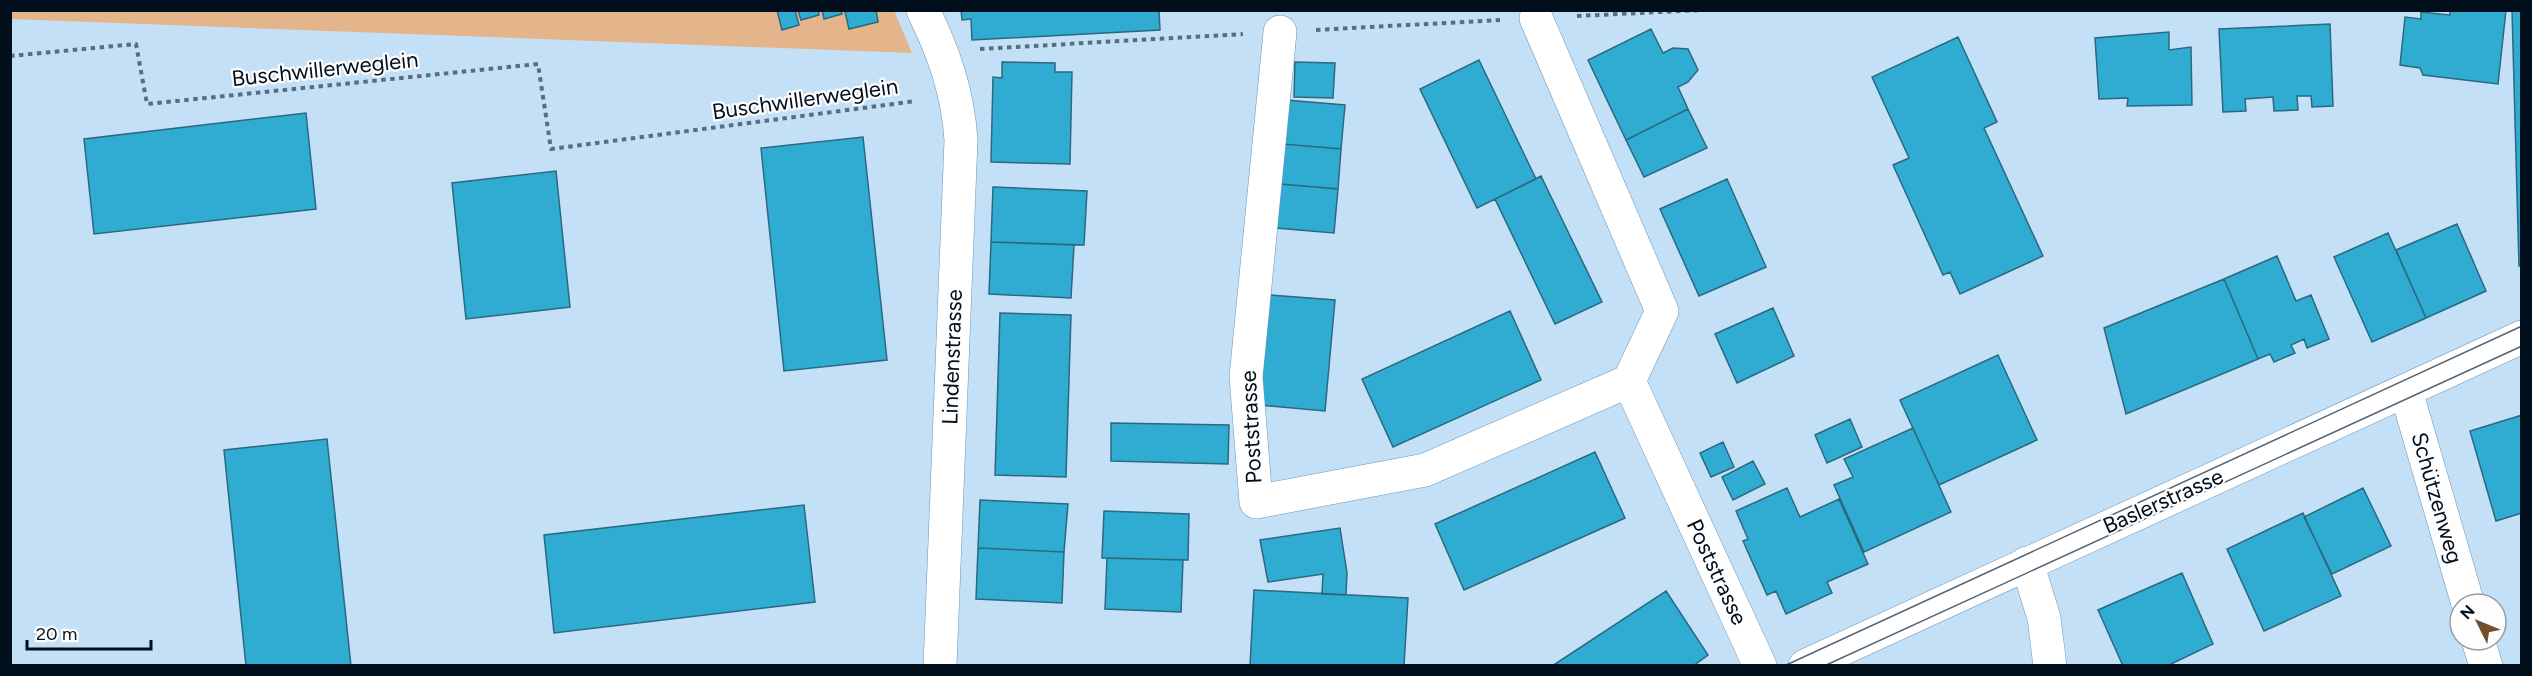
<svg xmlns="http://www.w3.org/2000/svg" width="2532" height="676" viewBox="0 0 2532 676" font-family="Figtree,sans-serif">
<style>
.green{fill:#e4b58a}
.building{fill:#30acd2;stroke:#2a697f;stroke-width:1.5}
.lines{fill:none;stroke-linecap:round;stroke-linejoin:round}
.minor-casing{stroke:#6a96ba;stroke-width:34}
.tertiary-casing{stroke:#6a96ba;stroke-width:34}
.secondary-casing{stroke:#6a96ba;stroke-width:34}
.path{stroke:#596d7e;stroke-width:4;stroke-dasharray:4.5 4.5;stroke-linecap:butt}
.minor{stroke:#fff;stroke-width:33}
.tertiary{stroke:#fff;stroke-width:33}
.secondary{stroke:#fff;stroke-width:33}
.tram{stroke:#536678;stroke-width:1.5}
.labels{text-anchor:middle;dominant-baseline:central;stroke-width:4.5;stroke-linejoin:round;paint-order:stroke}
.street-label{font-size:22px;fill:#010e1b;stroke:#fdfdfd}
</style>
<rect width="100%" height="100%" fill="#c4e0f7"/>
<path class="green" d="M11,10h883l18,43 -901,-34z"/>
<path class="building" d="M777,10h18l4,15 -17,5z
M798,10h20l1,5 -18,5z
M822,10h19l1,4 -18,5z
M850,10h26l2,12 -29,7 -4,-17z
M961,10h198l1,20 -188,10 -1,-21 -9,1z
M2450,10h56l-8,74 -75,-9 -3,-7 -20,-3 5,-48 16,2v-7l29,3z
M2512,10h10v255l-3,1z
M2330,24l3,82 -21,1 -1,-11h-14l1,14 -24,1 -1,-14 -28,2 1,12 -23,1 -4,-83z
M1651,29l12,24 10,-5 15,1 10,21 -10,12 -10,5 10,22 -62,31 -38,-80z
M2169,32v18l22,-3 1,58 -65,1 1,-8 -29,1 -4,-61z
M1958,37l39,85 -13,6 59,128 -83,38 -10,-22 -7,3 -50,-110 16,-7 -37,-81z
M1479,60l57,119 -59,29 -57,-119z
M1002,62l53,1v9h17l-2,92 -79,-2 2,-85 9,1z
M1295,62l40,1 -2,35 -39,-1z
M1286,100l59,5 -4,44 -58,-5z
M1688,109l19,39 -63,29 -18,-37z
M306,113l10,96 -222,25 -10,-95z
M863,137l24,223 -103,11 -23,-223z
M1283,144l58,5 -3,40 -58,-5z
M556,171l14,136 -104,12 -14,-136z
M1541,176l61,126 -47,22 -60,-125z
M1727,179l39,88 -67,29 -39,-87z
M1280,184l58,5 -4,44 -58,-5z
M993,187l94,4 -3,54 -93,-3z
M2457,224l29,67 -60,27 -30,-68z
M2388,233l38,85 -54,24 -38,-85z
M991,242l83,3 -3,53 -82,-4z
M2277,256l19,45 15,-6 18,44 -22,9 -3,-9 -13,6 4,8 -21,9 -4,-8 -12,5 -34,-80z
M2224,279l34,80 -132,55 -22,-86z
M1269,295l66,5 -10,111 -66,-6z
M1773,308l21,48 -57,27 -22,-49z
M1510,311l31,69 -148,67 -31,-68z
M1000,313l71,2 -5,162 -71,-2z
M1998,355l39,85 -98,45 -39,-85z
M2522,415v98l-26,8 -26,-90z
M1850,419l12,28 -35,16 -12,-28z
M1111,423l118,2 -1,39 -117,-3z
M1913,428l38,84 -87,40 -30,-67 19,-8 -9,-18z
M327,439l24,227h-105l-22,-216z
M1723,442l11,25 -23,10 -11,-24z
M1595,452l30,66 -161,72 -29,-66z
M1753,461l12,23 -32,16 -11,-23z
M1787,488l13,29 39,-18 29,65 -41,18 5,11 -46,21 -10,-23 -9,4 -24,-54 5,-2 -12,-28z
M2363,488l28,58 -59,28 -28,-57z
M980,500l88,4 -4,48 -86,-4z
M804,505l11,97 -261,31 -10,-98z
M1104,511l85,3 -1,46 -86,-2z
M2303,513l38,83 -77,35 -37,-82z
M1340,528l7,45 -1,22 -24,-1 1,-20 -55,8 -8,-42z
M978,548l86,4 -2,51 -86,-4z
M1107,558l76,2 -2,52 -76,-3z
M2182,573l31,71 -46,22h-44l-25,-56z
M1254,590l154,8 -4,68h-154z
M1666,591l42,64 -15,11h-141z"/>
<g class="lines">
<g class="minor-casing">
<path id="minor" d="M923,10c21,43 35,83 38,130l-21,526
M1536,18l126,293 -33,70
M1280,32l-34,345 10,125 169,-32 204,-89 131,285
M2406,391l62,213
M2478,640l8,26"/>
</g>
<g class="tertiary-casing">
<path id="tertiary" d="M2027,563l17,55 6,48"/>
</g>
<g class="secondary-casing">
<path id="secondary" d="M1805,666l717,-329"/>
</g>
<path class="path" d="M1577,16l125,-6
M1316,30l184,-10
M980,49l263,-15
M10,56l126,-12 11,60 391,-40 13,85 365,-48"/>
<use href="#minor" class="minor"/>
<use href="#tertiary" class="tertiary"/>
<use href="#secondary" class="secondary"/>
<path class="tram" d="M1784,666l738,-340
M1824,666l698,-320"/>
</g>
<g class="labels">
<g class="street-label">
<text transform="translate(325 69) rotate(-6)">Buschwillerweglein</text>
<text transform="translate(805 99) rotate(-8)">Buschwillerweglein</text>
<text transform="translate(952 357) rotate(-88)">Lindenstrasse</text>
<text transform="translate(1251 427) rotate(-93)">Poststrasse</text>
<text transform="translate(2437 498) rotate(74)">Schützenweg</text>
<text transform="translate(2163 501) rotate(-24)">Baslerstrasse</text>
<text transform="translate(1717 572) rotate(65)">Poststrasse</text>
</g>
</g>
<rect width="2532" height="676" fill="none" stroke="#010e1b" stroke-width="24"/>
<g transform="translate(2478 622) rotate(313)"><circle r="28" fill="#fdfdfd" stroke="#989da3" stroke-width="1.5"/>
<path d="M0-4.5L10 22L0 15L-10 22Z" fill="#754f2b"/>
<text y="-9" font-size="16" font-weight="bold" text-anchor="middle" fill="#010e1b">N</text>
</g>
<path d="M27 640v9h124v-9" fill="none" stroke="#010e1b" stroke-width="3"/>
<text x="36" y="640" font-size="18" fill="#010e1b" stroke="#fdfdfd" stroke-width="4.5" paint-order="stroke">20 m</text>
</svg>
